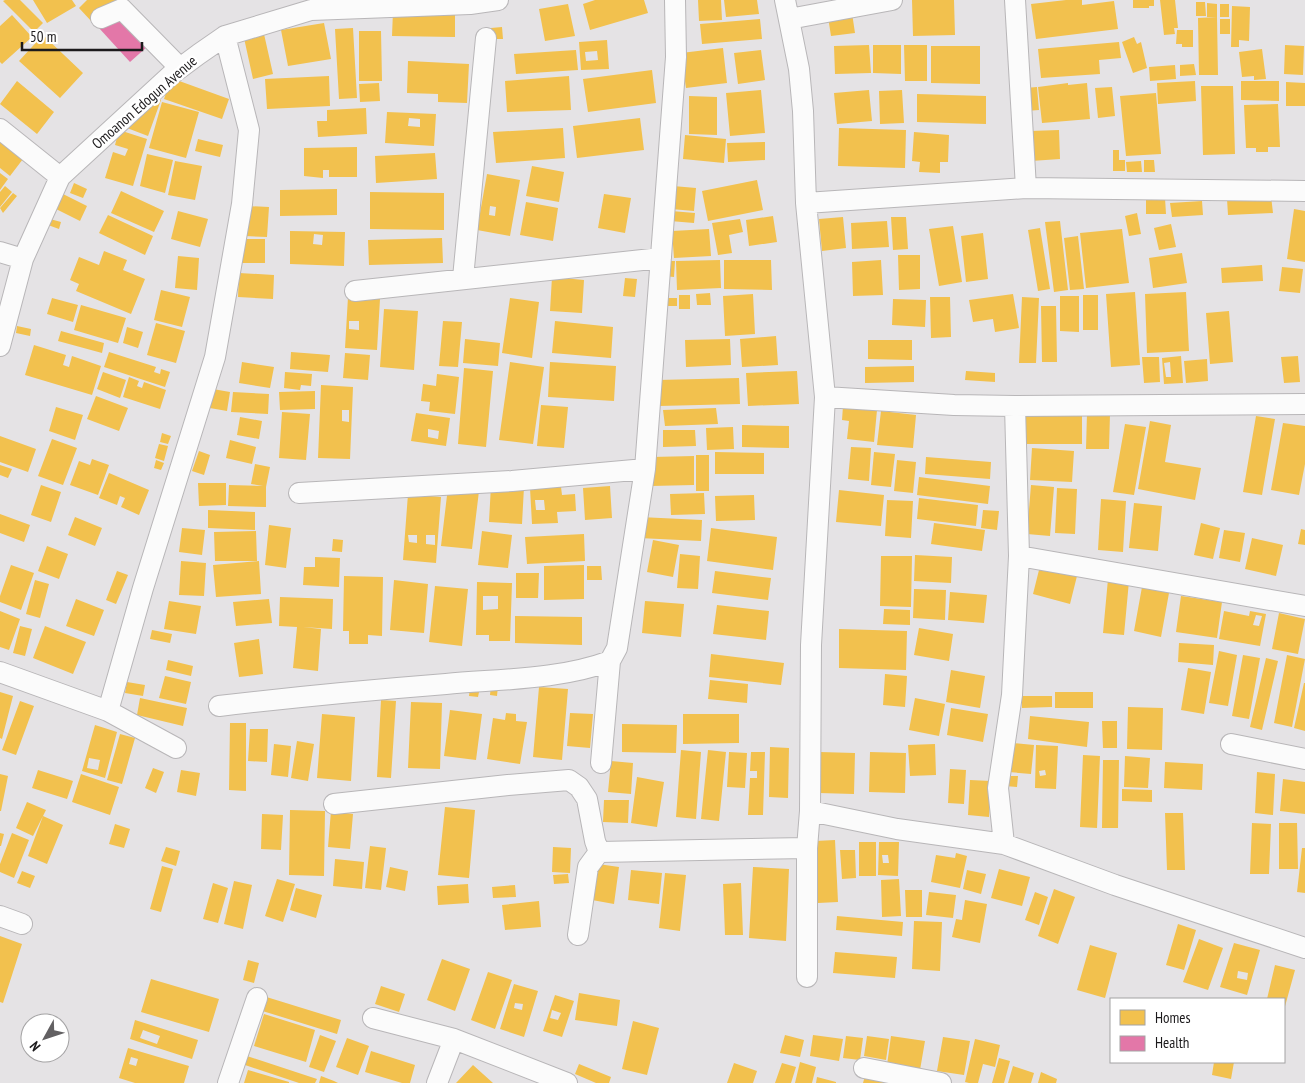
<svg xmlns="http://www.w3.org/2000/svg" width="1305" height="1083" viewBox="0 0 1305 1083" font-family="'PT Sans Narrow',sans-serif">
<style>
.homes{fill:#f2c14e;fill-rule:evenodd}
.health{fill:#e377a8}
.lines{fill:none;stroke-linecap:round;stroke-linejoin:round}
.minor-casing{stroke:#b8b6b8;stroke-width:22}
.minor{stroke:#fbfbfb;stroke-width:20}
.labels{text-anchor:middle;dominant-baseline:central;stroke-width:5;stroke-linejoin:round;paint-order:stroke}
.street-label{font-size:15px;fill:#1c1a1c;stroke:#fff}
</style>
<rect width="100%" height="100%" fill="#e5e3e5"/>
<path class="homes" d="M5,0h15l23,23 -9,9 -31,-31z
M33,0h39l4,6 -29,17z
M87,0h29l-24,22 -13,-14z
M595,0h49l4,13 -58,17 -7,-26z
M698,0h23l1,20 -23,1z
M724,0h33l2,14 -33,3z
M912,0h42l1,35 -42,1z
M1066,0h16v5l32,-4 4,28 -82,10 -5,-35z
M1133,0h21v6h-5v2h-16z
M1160,0h15l3,28h-4l1,6 -11,1z
M1196,2h9l1,14h-10z
M1207,3l10,1v13h-10z
M568,4l7,32 -30,5 -6,-32z
M1220,4h9v13h-9z
M1232,6l18,1 -1,34 -10,-1v7h-8z
M393,11l62,2v24l-63,-1z
M852,13l3,20 -24,3 -3,-19z
M12,15l20,22 -30,27 -2,-2v-36z
M1217,17l1,58h-19l-1,-57z
M760,19l2,20 -60,5 -2,-20z
M1220,19h10v15h-10z
M324,23l7,36 -43,7 -7,-36z
M502,27l1,12h-12v-11z
M353,28l4,70 -18,1 -4,-70z
M1177,30h16v17h-11v-3h-6z
M359,31h22l1,50h-23z
M264,34l9,40 -20,5 -9,-41z
M43,35l40,38 -23,25 -41,-37z
M1134,37l3,7 4,-2 6,26 -14,5 -11,-31z
M607,40l2,29 -28,1 -2,-28zM597,51l1,9 -12,1 -1,-9z
M1119,42l2,16 -22,2 1,14 -59,4 -3,-29z
M869,45l2,28 -36,1 -1,-28z
M873,45h28v29l-28,-1z
M904,45h23v36h-22z
M1285,45l19,1 -1,29 -19,-1z
M931,46h49v38l-49,-1z
M723,48l4,35 -41,5 -5,-35z
M1262,49l4,30 -12,1v-4l-12,1 -3,-25z
M576,50l2,20 -62,4 -2,-20z
M761,50l4,30 -27,4 -4,-31z
M408,61l61,3 -2,39 -29,-1v-8l-31,-1z
M1194,64l2,11 -16,1v-11z
M1175,65l1,14 -26,2 -1,-14z
M652,70l4,33 -68,9 -5,-33z
M329,76l1,30 -63,3 -2,-30z
M569,76l2,34 -64,2 -2,-31z
M171,78l58,21 -7,20 -58,-20z
M17,81l37,31 -17,22 -37,-30z
M1195,81l1,20 -38,3 -1,-21z
M1241,81h38v20l-38,-1z
M1286,82l19,1v23h-19z
M379,83l1,18 -20,1 -1,-18z
M1068,83v2l19,-2 3,36 -48,4 -4,-36z
M1201,86h32l2,68 -32,1z
M1037,87l2,23 -13,1 -1,-23z
M1112,87l3,29 -17,2 -3,-30z
M761,90l4,43 -35,3 -4,-43z
M869,90l3,31 -35,3 -3,-31z
M902,90l2,33 -24,1 -1,-33z
M1156,93l5,61 -35,2 -6,-60z
M917,94l69,2v28l-69,-2z
M149,95l12,5 -13,36 -21,-8z
M689,96l28,1v38l-28,-1z
M162,102l37,10 -13,46 -37,-10z
M1278,104l2,43h-12v5h-12v-4h-10l-2,-43z
M366,108l1,26 -49,3 -1,-16h10v-11z
M387,112l49,2 -2,32 -49,-3zM409,118l11,1v8l-12,-1z
M640,118l4,32 -67,8 -4,-32z
M563,128l2,30 -69,5 -3,-31z
M839,128l67,2 -1,38 -67,-2z
M119,130l28,9 -14,47 -28,-8 8,-26 12,4 3,-7 -13,-4z
M1059,130l1,29 -29,2 -1,-30z
M914,132l35,3 -1,27h-8v11l-21,-1 1,-10 -8,-1z
M685,135l41,4 -2,24 -41,-4z
M198,139l25,6 -3,12 -25,-6z
M0,141l23,18 -13,17 -10,-8z
M765,142v18l-37,2 -1,-19z
M357,147v30h-28v-7h-6v8l-19,-2v-28z
M1113,150h6v10h6v11h-12z
M435,153l2,26 -61,4 -1,-27z
M147,154l26,6 -8,33 -25,-7z
M1144,160h10l1,12h-11z
M175,161l27,5 -7,34 -27,-5z
M1141,161l1,11h-15l-1,-10z
M532,166l32,6 -5,30 -33,-6z
M0,173l8,6 -8,11z
M487,174l33,6 -10,56 -33,-6zM490,206l6,1 -1,9 -6,-1z
M757,180l6,30 -55,11 -6,-30z
M74,183l13,6 -4,9 -13,-5z
M5,186l7,6 -12,15v-15z
M673,186l23,2 -2,23 -23,-2z
M337,189v26l-57,1v-26z
M121,191l43,20 -10,21 -43,-19z
M370,192l74,1v37l-74,-1z
M13,193l4,3 -14,17 -3,-5z
M61,193l26,13 -7,15 -26,-13z
M604,194l27,4 -6,35 -27,-5z
M1271,196l2,17 -45,2 -1,-16z
M1146,198h19l1,16h-20z
M1202,201l1,14 -31,2 -2,-14z
M526,202l32,6 -5,33 -33,-6z
M246,206l23,1 -2,30 -23,-1z
M1294,209l11,2v51l-18,-3z
M178,211l30,8 -8,28 -29,-8z
M671,211l24,2 -1,10 -24,-2z
M1137,213l4,21 -12,2 -4,-20z
M108,215l45,21 -8,19 -46,-22z
M773,216l4,26 -28,4 -3,-26z
M843,217l3,31 -24,3 -3,-32z
M891,217h15l2,32 -15,1z
M50,219l11,3 -2,7 -11,-4z
M740,219l3,13 -14,3 3,18 -14,2 -6,-32z
M887,221l2,26 -37,2 -1,-26z
M1060,221l8,69 -14,2 -9,-70z
M1171,224l5,23 -17,3 -5,-22z
M953,226l9,56 -23,4 -10,-57z
M1040,228l10,61 -12,2 -10,-61z
M709,229l2,27 -37,2 -2,-27z
M1122,229l7,54 -43,5 -6,-55z
M290,231l55,1 -1,34 -54,-2zM314,234l9,1 -1,10 -9,-1z
M983,233l5,46 -22,3 -5,-46z
M1078,236l6,53 -14,1 -6,-52z
M442,238l1,25 -74,2 -1,-25z
M242,239h23v24h-23z
M104,251l23,9 -4,10 22,9 -14,35 -55,-23 3,-7 -9,-4 9,-23 20,8z
M1182,253l5,30 -34,5 -4,-30z
M898,255h22v34l-21,1z
M178,256l21,2 -2,32 -22,-2z
M720,260l1,28 -44,2 -1,-29z
M724,260h47l1,30 -48,-1z
M881,260l2,35 -30,1 -1,-34z
M664,261h11l-1,16 -11,-1z
M1262,265l1,16 -41,2 -1,-15z
M1282,267l21,2 -3,24 -21,-2z
M239,273l35,2 -1,24 -35,-2z
M552,277l32,3 -2,33 -32,-2z
M625,278l12,1 -2,18 -12,-1z
M161,290l29,7 -8,30 -28,-7z
M1135,292l5,73 -29,2 -5,-73z
M1186,292l3,59 -42,2 -2,-59z
M710,293l1,12h-14l-1,-11z
M753,294l2,40 -30,2 -2,-40z
M1013,294l6,34 -24,4 -2,-13 -20,3 -4,-22z
M679,295h11v14h-11z
M1083,295h15v35h-15z
M1060,296h19v36l-19,-1z
M348,297l32,2 -3,51 -32,-2zM349,321h10v9l-10,-1z
M930,297h20l1,40 -20,1z
M1022,297l17,1 -3,65h-17z
M52,298l26,7 -5,17 -26,-8z
M510,298l29,4 -7,56 -30,-5z
M667,298h10v8h-10z
M893,299l33,1 -1,27 -33,-2z
M81,305l45,13 -8,25 -44,-13z
M1041,306h15l1,56h-15z
M384,309l34,2 -4,59 -34,-3z
M1229,311l4,51 -23,2 -4,-51z
M443,321l19,1 -4,45 -19,-1z
M555,321l58,6 -2,31 -59,-5z
M156,323l29,8 -9,32 -29,-8z
M17,326l14,3 -1,7 -14,-3z
M127,327l16,5 -5,16 -15,-5z
M61,331l43,12 -2,10 -44,-12z
M776,336l2,29 -36,2 -2,-28z
M465,339l35,4 -2,23 -35,-3z
M730,339l1,26 -45,2 -1,-27z
M868,340h44v20l-44,-1z
M34,345l32,10 -3,10 6,2 3,-11 29,10 -9,29 -67,-20z
M109,352l47,15 -2,5 6,2 1,-5 9,3 -5,15 -61,-20z
M291,352l39,3 -2,17 -38,-3z
M345,353l25,2 -2,25 -25,-2z
M1181,356l2,27 -19,1 -2,-26zM1170,362l1,15h-5l-2,-14z
M1298,356l2,26 -16,1 -3,-26z
M1142,357h17l1,25 -16,1z
M1207,359l1,22 -22,2 -2,-22z
M242,362l32,5 -4,21 -31,-5z
M510,362l34,5 -11,77 -34,-4z
M550,362l66,4 -2,35 -66,-4z
M914,366v16l-49,1v-16z
M464,368l29,3 -7,76 -28,-3z
M797,371l2,33 -51,2 -2,-33z
M966,371l29,2v9l-30,-2z
M103,372l23,8 -6,18 -23,-9z
M285,372l27,2 -1,12 -10,-1 -1,5 -16,-2z
M437,374l22,3 -4,37 -26,-3 1,-9 -9,-1 2,-17 13,2z
M129,377l10,4 -2,5 5,2 2,-6 22,8 -6,19 -37,-12z
M739,378l1,26 -81,2 -1,-26z
M321,385l32,2 -3,72 -32,-1zM342,410h7v12l-7,-1z
M207,388l23,4 -3,19 -23,-4z
M315,391v18l-35,1 -1,-18z
M233,392l36,2 -1,20 -37,-2z
M96,396l32,12 -9,23 -32,-12z
M541,405l27,2 -4,41 -27,-2z
M843,406l34,4 -3,32 -27,-3 2,-18 -7,-1z
M56,407l27,8 -8,25 -26,-9z
M716,408l2,16 -53,2 -2,-16z
M881,411l35,4 -3,33 -36,-3z
M1021,411h61v33h-61z
M282,412l28,2 -4,46 -27,-2z
M416,413l34,5 -4,28 -35,-5zM428,429l11,2 -1,8 -10,-2z
M1087,413l23,1 -1,35h-23z
M1256,416l19,3 -13,76 -19,-3z
M240,417l22,4 -3,18 -22,-4z
M1150,421l21,4 -6,37 36,6 -6,32 -57,-11z
M1283,423l22,3v38l-6,31 -28,-5z
M1125,424l21,3 -12,68 -21,-3z
M742,425l47,1v22l-47,-1z
M733,427l1,22 -27,1 -1,-22z
M663,430h32l1,16 -33,1z
M162,433l9,3 -3,8 -8,-2z
M0,436l36,13 -8,23 -28,-10z
M52,439l25,9 -14,37 -25,-9z
M230,440l26,7 -4,17 -26,-6z
M159,444l9,2 -4,15 -9,-3z
M851,447l20,1 -2,33 -21,-2z
M1032,448l42,3 -2,31 -42,-2z
M199,451l11,4 -6,20 -12,-4z
M715,452l49,1v21h-49z
M874,452l21,2 -4,33 -20,-2z
M696,455h13v36h-13z
M694,456v29l-43,1v-29z
M926,457l65,5 -1,17 -65,-5z
M92,459l17,6 -11,30 -28,-10 9,-24 11,4z
M156,460l8,3 -3,7 -7,-2z
M897,460l19,2 -3,31 -19,-2z
M255,464l15,3 -4,20v20l-38,-1 1,-21 34,1 -12,-2z
M0,465l12,4 -4,9 -8,-3z
M109,473l40,17 -10,25 -18,-8 4,-9 -5,-2 -3,9 -18,-7z
M919,477l71,9 -2,18 -71,-9z
M198,483h28v22l-27,1z
M41,485l20,7 -10,30 -20,-7z
M491,485l33,2 -2,37 -33,-2z
M1031,485l23,2 -4,49 -23,-2z
M610,486l2,32 -27,2 -2,-32z
M448,487l31,4 -7,58 -31,-3z
M561,487l1,8 13,-1 1,17 -19,1 1,11 -26,1 -2,-36zM535,500h9l1,10h-9z
M1057,488l20,1 -2,45 -20,-1z
M839,490l45,5 -3,31 -45,-4z
M704,493l1,21 -34,1 -1,-21z
M408,494l33,3 -5,66 -33,-3zM408,535h9v8l-8,-1zM426,535h9v10l-9,-1z
M754,495l1,25 -39,1 -1,-25z
M919,498l59,7 -2,21 -59,-7z
M1101,499l25,2 -3,51 -25,-2z
M887,500l26,1 -2,37 -26,-2z
M1134,503l28,3 -4,45 -29,-3z
M208,510l47,2v18l-47,-2z
M983,510l16,1 -2,19 -16,-2z
M0,514l30,11 -6,17 -24,-9z
M75,517l27,11 -7,18 -27,-11z
M640,517l62,3 -1,21 -62,-3z
M934,523l51,7 -3,21 -51,-7z
M1201,523l19,5 -7,31 -19,-4z
M269,525l22,3 -5,40 -21,-3z
M182,528l23,2 -3,25 -23,-3z
M711,528l66,9 -4,33 -66,-9z
M1301,529l4,1v15l-7,-1z
M1224,530l21,3 -5,29 -21,-4z
M256,531l1,30h-42l-1,-29z
M482,531l30,4 -4,33 -30,-3z
M584,534l1,27 -58,3 -2,-27z
M1252,538l31,7 -7,31 -31,-7z
M333,539l10,1 -1,12 -10,-1z
M653,540l26,5 -6,32 -26,-5z
M47,546l21,8 -9,25 -21,-8z
M680,554l20,2 -2,33 -21,-1z
M915,555l37,2 -1,26 -37,-2z
M881,556h31l-1,51 -31,-1z
M315,557l25,1 -1,29 -36,-2 1,-18h11z
M181,561l25,2 -2,33 -25,-1z
M259,561l2,33 -45,3 -3,-32z
M1041,562l37,10 -8,32 -37,-10z
M11,565l23,8 -13,37 -21,-8v-6z
M584,565v34l-40,1v-34z
M587,566h14l1,14h-15z
M117,571l11,4 -12,29 -10,-4z
M715,571l56,7 -3,22 -56,-7z
M516,573h23l-1,25h-22z
M344,576l39,1 -1,59 -14,-1v9h-19v-13h-6z
M1108,579l21,2 -5,54 -21,-2z
M35,580l14,4 -9,34 -14,-4z
M394,580l34,4 -4,49 -34,-3z
M477,582l35,1 -2,58h-21v-6h-13zM483,596h15v13l-15,1z
M435,586l33,3 -6,57 -33,-4z
M1142,587l27,6 -8,44 -27,-6z
M914,589l32,1 -1,30 -32,-2z
M950,592l37,3 -3,28 -36,-3z
M1181,596l41,6 -5,36 -41,-6z
M280,597l53,2 -1,30 -29,-2 18,2 -3,42 -25,-3 4,-41 -18,-1z
M76,599l28,11 -10,26 -28,-10z
M269,599l3,24 -36,3 -3,-24z
M169,601l32,5 -5,28 -32,-5z
M645,601l39,3 -3,33 -39,-4z
M717,605l52,6 -3,29 -53,-6z
M884,609l26,1v15l-27,-1z
M0,611l20,8 -11,31 -9,-3z
M1224,611l25,5 1,-5 16,3 -6,32 -41,-7zM1256,615l6,1 -3,10 -6,-1z
M1279,613l26,6 -7,35 -26,-5z
M515,616l67,1v28l-67,-2z
M20,626l12,3 -7,27 -12,-3z
M45,626l41,16 -13,32 -40,-16z
M919,628l34,6 -4,27 -35,-6z
M839,629l68,2 -1,39 -67,-2z
M152,630l20,4 -2,9 -20,-4z
M259,639l4,35 -24,3 -5,-34z
M1179,643l35,2 -1,20 -35,-3z
M1219,651l18,4 -9,51 -19,-3z
M711,654l73,9 -3,22 -72,-8z
M1243,655l17,3 -11,61 -17,-3z
M1287,655l18,4 -13,68 -18,-4z
M1266,658l12,3 -16,69 -12,-3z
M168,660l25,6 -2,10 -25,-6z
M1188,668l23,4 -7,42 -23,-4z
M951,670l34,6 -5,32 -34,-6z
M885,674l22,2 -2,31 -22,-2z
M165,676l26,6 -5,22 -27,-6z
M710,680l38,4 -1,19 -39,-4z
M127,682l18,3 -2,11 -18,-3z
M1304,683h1v48l-11,-3z
M491,685l7,1 -1,10 -7,-1z
M470,686l10,1 -2,10 -9,-1z
M539,687l29,2 -6,71 -29,-3z
M0,692l13,4 -11,43 -2,-1z
M1055,692h38v16h-38z
M1022,696h30v11l-30,1z
M140,698l47,10 -4,18 -46,-11z
M915,698l30,6 -6,32 -30,-6z
M381,700l15,1 -5,77 -14,-1z
M20,701l14,5 -18,49 -14,-5z
M411,702l31,1 -2,66 -32,-1z
M1128,707l35,1 -1,42 -35,-1z
M951,708l37,6 -5,28 -36,-7z
M450,710l32,4 -6,46 -32,-4z
M506,713l10,1v7l11,1 -7,42 -33,-5 6,-41 12,2z
M570,713l23,1 -3,34 -23,-2z
M322,714l33,3 -4,64 -34,-3z
M683,714h56v29l-56,1z
M1030,716l59,6 -2,25 -59,-8z
M1102,721h15v27h-14z
M230,723h16v68l-17,-1z
M622,724l55,1 -1,28 -54,-1z
M95,725l22,7 -12,46 -23,-7zM89,758l11,2 -2,10 -11,-2z
M250,729h18l-1,33 -19,-1z
M120,734l15,4 -13,46 -15,-4z
M297,741l17,3 -6,37 -17,-3z
M1012,743l22,2 -3,29 -22,-2z
M274,744l17,2 -3,31 -17,-2z
M935,744l1,31 -26,1 -2,-31z
M1036,745l22,1 -2,43 -21,-1zM1045,770l1,5 -6,1 -1,-5z
M770,747l19,1 -1,50 -19,-1z
M681,750l20,2 -5,67 -20,-2z
M708,750l18,2 -7,69 -18,-2z
M729,752l18,1 -2,35 -18,-1z
M751,752h14l-2,63h-15l2,-37h7v-7h-7z
M820,752l35,1 -1,41 -35,-1z
M870,752l36,1 -1,40 -36,-1z
M1083,755l17,1 -3,72 -17,-1z
M1125,756l25,2 -2,30 -24,-1z
M1103,760h16l-1,68h-16z
M611,761l22,2 -2,31 -23,-2z
M1165,762l38,2 -1,26 -38,-2z
M153,768l11,4 -8,21 -11,-5z
M950,769l16,1 -2,34 -16,-1z
M38,770l35,11 -6,18 -35,-11z
M181,770l19,3 -4,23 -19,-4z
M1257,772l18,2 -2,41 -18,-2z
M0,774l8,2 -7,35h-1z
M81,774l38,13 -9,28 -38,-13z
M1006,776h12l-1,11 -12,-1z
M637,777l27,5 -7,45 -26,-4z
M1283,779l22,3v32l-25,-3z
M970,780l21,1 -2,36 -21,-2z
M1122,789l30,1v12l-30,-1z
M604,800h25l-1,23 -25,-1z
M27,802l19,8 -13,26 -17,-8z
M445,807l30,3 -6,68 -31,-3z
M290,810l35,1 -1,65 -35,-1z
M331,811l22,3 -3,35 -22,-2z
M1165,813h18l2,57h-18z
M262,814l21,1 -2,35 -20,-1z
M43,816l20,9 -16,39 -19,-8z
M1252,823l19,1 -2,50h-19z
M1279,823h18l1,46h-19z
M115,824l15,5 -6,19 -15,-4z
M0,833l4,1 -3,12h-1z
M12,833l17,7 -15,38 -14,-6v-8z
M835,840l3,62 -20,1 -3,-62z
M859,842h17v34h-17z
M879,842h20l-1,34 -20,-1zM882,855h6l1,8h-6z
M370,846l16,2 -5,42 -16,-2z
M166,847l14,4 -4,15 -15,-5z
M553,847l18,1 -1,25 -18,-1z
M1302,848h3v45l-8,-1z
M840,850h15l1,28 -14,1z
M956,853l11,3 -7,32 -29,-6 5,-27 19,3z
M335,859l29,3 -2,27 -29,-3z
M598,864l21,3 -5,37 -22,-4z
M162,866l11,3 -12,43 -11,-3z
M390,867l18,4 -3,20 -19,-4z
M753,867l36,2 -3,72 -37,-3z
M999,869l31,8 -8,29 -31,-8z
M631,870l31,3 -3,31 -31,-4z
M967,870l19,4 -5,20 -18,-5z
M22,871l13,5 -5,12 -13,-5z
M665,873l21,2 -6,56 -21,-3z
M568,874l1,9 -15,1 -1,-9z
M277,879l18,5 -12,38 -18,-6z
M899,879l2,37 -19,1 -1,-37z
M234,881l18,4 -9,44 -19,-5z
M213,883l15,5 -10,35 -15,-4z
M741,883l2,52h-18l-2,-51z
M468,884l1,19 -31,2 -1,-19z
M515,885l1,12 -23,1 -1,-11z
M296,888l26,7 -6,23 -26,-8z
M1054,889l21,8 -17,47 -20,-8z
M905,890h17v27h-16z
M929,892l27,3 -3,23 -27,-3z
M1035,892l13,5 -9,28 -14,-5z
M965,900l22,4 -7,39 -28,-6 4,-18 6,1z
M539,901l2,26 -36,3 -3,-25z
M837,916l66,6 -1,14 -66,-6z
M914,921l28,1 -2,49 -28,-2z
M1178,924l18,6 -12,40 -18,-5z
M0,936l22,8 -19,59 -3,-1z
M1199,939l24,9 -15,42 -25,-8z
M1234,943l26,7 -13,45 -27,-8zM1238,971l10,2 -1,7 -10,-2z
M1090,945l27,8 -12,45 -28,-8z
M835,952l62,5 -2,21 -62,-5z
M442,959l28,10 -15,42 -28,-11z
M248,960l11,3 -5,20 -11,-3z
M1275,965l20,5 -11,40v-11h-17z
M488,972l24,8 -17,49 -24,-9z
M151,979l68,20 -10,33 -68,-20z
M514,984l24,7 -14,46 -24,-8zM515,1003l8,1 -1,6 -8,-2z
M381,986l24,8 -6,18 -24,-8z
M579,993l41,7 -3,26 -42,-6z
M260,995l81,25 -4,14 -81,-25z
M555,995l19,6 -12,36 -19,-6zM552,1010l9,3 -3,7 -8,-2z
M264,1014l51,16 -9,32 -52,-16z
M135,1020l63,20 -6,19 -62,-20zM143,1030l17,6 -3,8 -17,-6z
M633,1021l26,7 -12,47 -25,-6z
M320,1035l16,6 -12,31 -15,-5z
M785,1035l19,5 -4,17 -20,-4z
M813,1035l30,4 -4,22 -29,-5z
M846,1036l17,2 -3,22 -17,-2z
M867,1036l22,3 -3,21 -22,-4z
M891,1036l34,5 -5,29 -33,-5z
M943,1037l27,4 -6,34 -27,-4z
M347,1038l22,8 -11,29 -22,-8z
M975,1039l25,6 -5,22 -12,-3 -5,19h-9l-4,-1z
M128,1048l61,18 -5,17h-49l-16,-5zM131,1057l7,2 -2,7 -7,-2z
M371,1051l44,14 -5,18h-8l-37,-11z
M247,1056l70,23 -2,4h-16l-54,-18z
M999,1058l11,3 -6,22h-12z
M800,1062l16,5 -4,16h-17z
M1214,1062h20l-3,17 -19,-4z
M734,1063l23,8 -4,12h-26z
M782,1063l14,4 -5,16h-16z
M579,1064l32,13 -2,6h-13l-21,-9z
M473,1065l20,18h-37z
M1013,1066l21,7 -3,10h-23z
M248,1070l41,12v1h-45z
M1041,1072l16,7 -1,4h-18z
M321,1076l13,5 4,2h-19z
M865,1076l20,5 -1,2h-21z
M817,1077l19,5v1h-20z"/>
<path class="health" d="M117,13l31,33 -18,16 -31,-34z"/>
<g class="lines">
<g class="minor-casing">
<path id="minor" d="M785,0l14,69 4,42 3,92 19,194 -14,248 -1,166 -3,37v129
M1015,0l11,188
M101,18l21,-9 58,59
M789,19l103,-19
M0,129l60,48
M806,203l220,-15 279,3
M0,252l23,7
M463,278l23,-240
M355,291l306,-33
M0,346l23,-87 37,-82 112,-103 27,-20 26,-18 86,-26 159,-6 28,-4
M825,397l129,8 61,1 290,-2
M299,493l213,-12 133,-12
M1019,556l286,50
M0,672l108,39 68,37
M219,706c76,-9 151,-16 227,-22 53,-5 113,-4 164,-23
M108,711l35,-123 72,-231 27,-153 7,-74 -24,-94
M1231,744l74,15
M601,763l9,-102 7,-13 28,-179 31,-412 -1,-57
M334,804l174,-19 61,-5 10,7 8,12 8,42 4,11
M810,811l87,18 107,15 111,41 190,63
M1004,844l-6,-56 14,-93 7,-139 -4,-150
M599,852l208,-4
M0,916l22,8
M578,935l10,-68 11,-15
M373,1018l81,21 113,44
M864,1068l77,15
M228,1083l29,-85
M437,1083l17,-44"/>
</g>
<use href="#minor" class="minor"/>
</g>
<g class="labels">
<g class="street-label">
<text transform="translate(144 102) rotate(-41)">Omoanon Edogun Avenue</text>
</g>
</g>
<rect x="1110" y="998" width="175" height="65" fill="#ffffff" stroke="#a4a3a4"/>
<rect x="1120" y="1010" width="25" height="15" fill="#f2c14e" stroke="#a4a3a4"/>
<text x="1155" y="1023" font-size="15" fill="#1c1a1c">Homes</text>
<rect x="1120" y="1036" width="25" height="15" fill="#e377a8" stroke="#a4a3a4"/>
<text x="1155" y="1048" font-size="15" fill="#1c1a1c">Health</text>
<g transform="translate(45 1038) rotate(230)"><circle r="24" fill="#ffffff" stroke="#a4a3a4"/>
<path d="M0-4L9 19L0 12L-9 19Z" fill="#626062"/>
<text y="-8" font-size="14" font-weight="bold" text-anchor="middle" fill="#1c1a1c">N</text>
</g>
<path d="M22 42v8h120v-8" fill="none" stroke="#1c1a1c" stroke-width="2.5"/>
<text x="30" y="42" font-size="15" fill="#1c1a1c" stroke="#ffffff" stroke-width="4" paint-order="stroke">50 m</text>
</svg>
